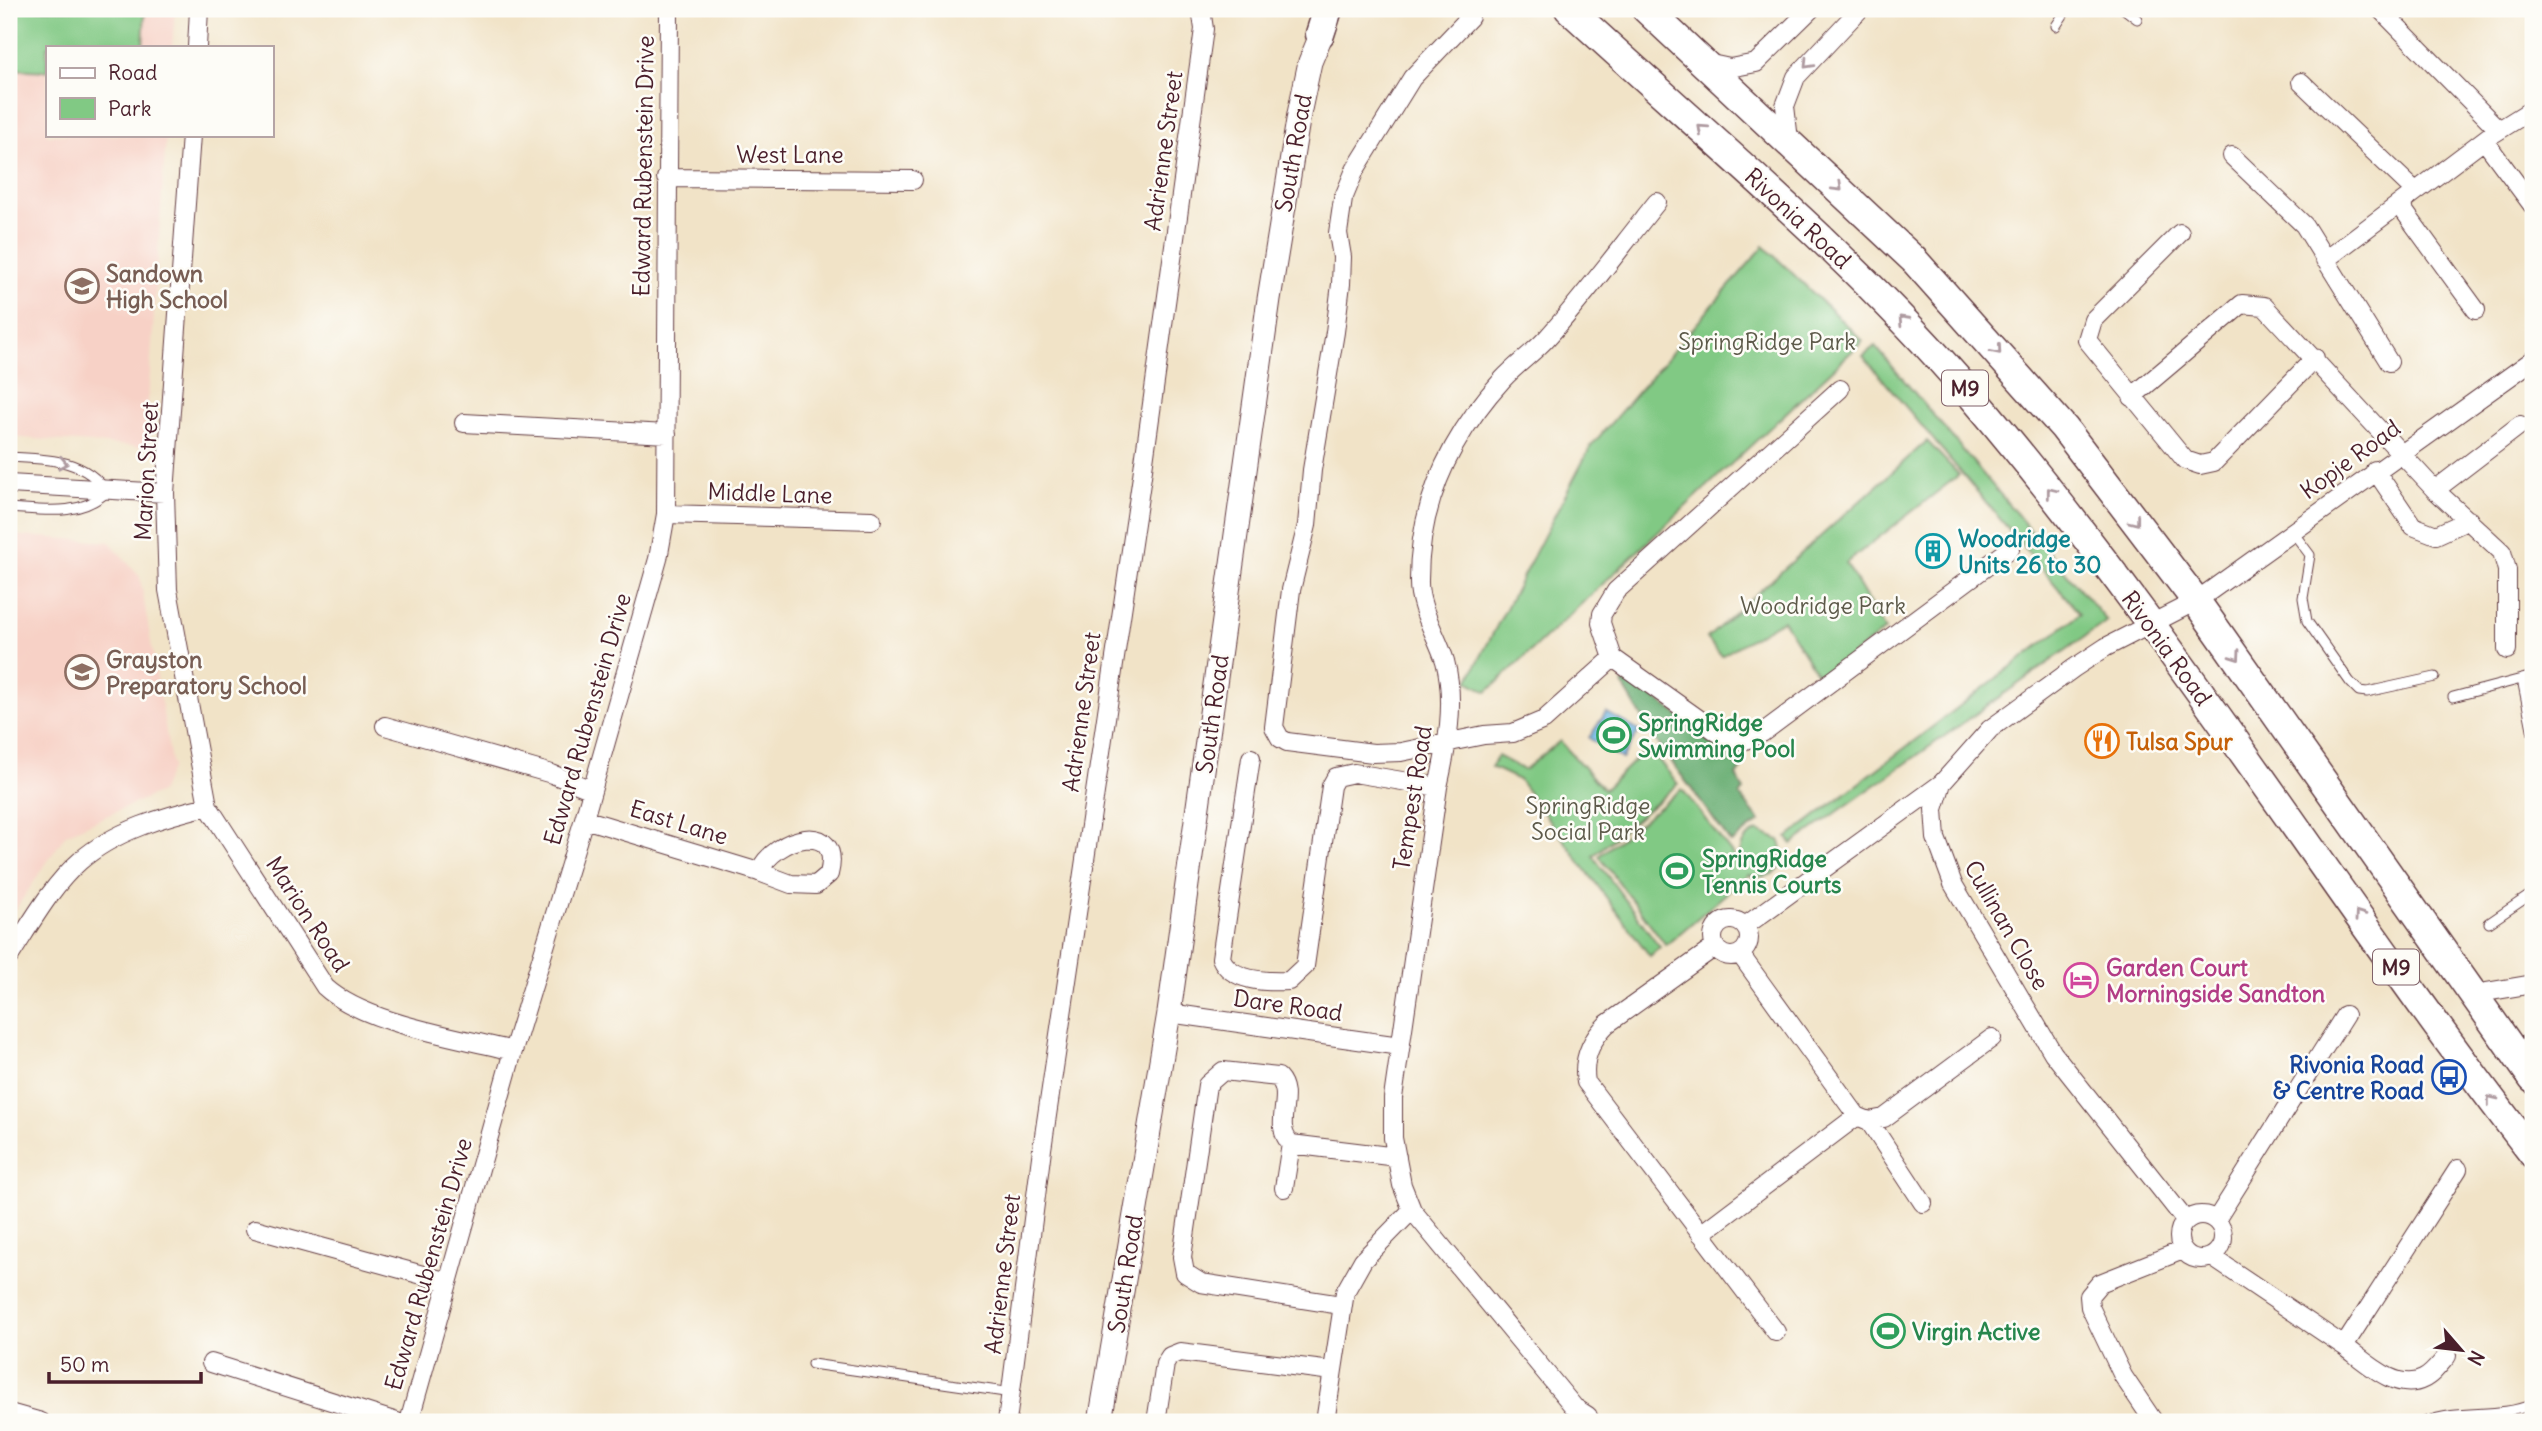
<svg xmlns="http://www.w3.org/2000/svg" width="2542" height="1431" viewBox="0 0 2542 1431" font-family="Delius,sans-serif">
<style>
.built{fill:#f7d1c6}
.green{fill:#81c984;stroke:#667458;stroke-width:2}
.forest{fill:#68ad72;stroke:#59664e;stroke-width:2}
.water{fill:#69b6e3;stroke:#5a6a87;stroke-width:2}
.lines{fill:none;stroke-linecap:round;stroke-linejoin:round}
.service-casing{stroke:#633c42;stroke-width:11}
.minor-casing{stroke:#633c42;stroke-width:20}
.tertiary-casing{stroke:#633c42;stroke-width:25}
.primary-casing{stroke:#633c42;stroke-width:31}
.service{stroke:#fff;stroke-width:9}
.minor{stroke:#fff;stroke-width:18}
.tertiary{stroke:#fff;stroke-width:23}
.primary{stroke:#fff;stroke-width:28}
.oneway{stroke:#ae9aa0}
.labels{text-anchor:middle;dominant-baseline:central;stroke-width:5;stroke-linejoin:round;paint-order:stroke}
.shield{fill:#fdfcf7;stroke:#806168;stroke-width:2}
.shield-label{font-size:21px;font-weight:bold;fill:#4a1f2b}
.street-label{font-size:23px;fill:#4a1f2b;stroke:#fdfcf7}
.education-label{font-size:23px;font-weight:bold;fill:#785e54;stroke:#fdfcf7;text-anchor:start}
.park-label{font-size:23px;fill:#5d5a4a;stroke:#fdfcf7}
.culture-label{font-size:23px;font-weight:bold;fill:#0d838f;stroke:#fdfcf7;text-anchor:start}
.leisure-label{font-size:23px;font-weight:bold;fill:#27864d;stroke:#fdfcf7;text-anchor:start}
.food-label{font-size:23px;font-weight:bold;fill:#c56008;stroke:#fdfcf7;text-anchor:start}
.hotel-label{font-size:23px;font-weight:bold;fill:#b23c85;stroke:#fdfcf7;text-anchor:start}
.transit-label{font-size:23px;font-weight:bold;fill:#164399;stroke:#fdfcf7;text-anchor:end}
</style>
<rect width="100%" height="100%" fill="#fdfcf7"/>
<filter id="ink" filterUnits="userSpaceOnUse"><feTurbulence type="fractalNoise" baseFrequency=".0143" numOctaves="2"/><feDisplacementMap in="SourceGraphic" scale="14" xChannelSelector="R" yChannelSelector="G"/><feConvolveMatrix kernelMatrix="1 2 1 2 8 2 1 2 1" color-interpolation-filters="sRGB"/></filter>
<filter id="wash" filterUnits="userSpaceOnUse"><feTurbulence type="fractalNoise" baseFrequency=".00686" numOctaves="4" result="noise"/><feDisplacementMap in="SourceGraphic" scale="28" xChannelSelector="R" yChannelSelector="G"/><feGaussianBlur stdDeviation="1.57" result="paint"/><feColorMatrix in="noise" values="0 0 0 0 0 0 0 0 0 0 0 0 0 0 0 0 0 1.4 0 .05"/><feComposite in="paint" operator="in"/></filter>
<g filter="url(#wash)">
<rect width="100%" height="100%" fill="#f1e3c7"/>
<path class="built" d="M9,9h166l-3,38h-125v88h119l-21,312 -136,-10z
M9,535l101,7 30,35 32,190 -12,25 -94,42 -57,85z"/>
<path class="green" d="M9,9h136l-2,38h-96v24l-38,-2z
M1764,246l99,95 -376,351 -19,-11 123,-235z
M1875,346l232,275 -315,223 -5,-6 293,-224 -217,-258z
M1927,441l32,34 -113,88 39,67 -65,49 -37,-59 -62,36 -14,-18z
M1560,741l44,49 44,-43 30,37 -85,72 67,91 -10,9 -131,-176 -28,-13 7,-11 26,14z
M1682,789l59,76c-2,-18 -1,-25 17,-34l21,9c12,24 -5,43 -31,35l-82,70 -67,-89z"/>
<path class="forest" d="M1628,678l96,71 17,20 -5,7 8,14 -4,6 20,25 -29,22 -74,-101 -35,-58z"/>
<path class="water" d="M1606,712l33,19 -17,28 -33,-21z"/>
</g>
<g filter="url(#ink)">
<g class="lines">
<g class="service-casing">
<path id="service" d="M2124,9l13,10
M2056,26l11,-17
M9,457c38,2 75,1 98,35 -28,25 -63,18 -98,16
M2292,531l18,24 -7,43 4,23 43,61 9,9 8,1 68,-15
M2522,679l11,55
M2453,697l80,-21
M2489,923l44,-30
M812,1364l200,29
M2425,1422c36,-14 73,-3 108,-18"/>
</g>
<g class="minor-casing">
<path id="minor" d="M2380,9l119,121
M1470,17l-58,61 -57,92 -12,29 -5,34 4,24 -1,27 -6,48 -23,138 -5,55 -16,65 -17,137 6,11 7,4 86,11 28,-1 83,-17 29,-2 31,-13 69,-62
M197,47l2,-38
M1706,63l24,5 26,-5 55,-54
M2301,82l114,109
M191,135l-26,358 3,97 40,216 117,181c40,37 134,50 188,64
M1789,140l-4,-34 11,-29 64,-68
M2484,140l49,66
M2232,156l72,69 85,137
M666,178l247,2
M2399,204l77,106
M2180,233l-87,87 -6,20 98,120 15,5 14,-3 101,-104
M2325,260l163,-123 45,-28
M1840,389l-224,202 -14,23 -1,9 12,35 104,74 26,9 19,-8 248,-184
M2132,397l110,-93 22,2 171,184 67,62 5,18v80
M464,423l203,11
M2375,470l38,56 23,9 33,-15
M9,484l156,9
M2435,490l85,-65
M666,514l206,6
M385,726l167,48 40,16
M1251,758l-30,200c10,24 46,24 68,23l16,-15 26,-180 5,-9 18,-4 84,14
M584,819l175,53 32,12 25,1 13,-11c14,-55 -54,-38 -70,-2
M1713 938a18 18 0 1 1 36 0a18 18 0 1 1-36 0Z
M1745,926l197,-143
M1715,947l-108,77c-16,16 -25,35 -21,58l190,250
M1740,954l117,162
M9,957c21,-32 42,-71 71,-96 34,-30 85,-45 128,-55
M2474,994l59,-10
M1169,1013l231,33
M1869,1121l54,82
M1284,1188l7,-44
M2179 1237a22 22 0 1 1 44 0a22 22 0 1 1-44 0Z
M2216,1220l129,-205
M2186,1221l-133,-168 -100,-169 -17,-46 -2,-29 8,-26 48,-54 84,-61 32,-21 90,-46 337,-241
M255,1229l193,53
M1701,1234l156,-118 12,5 15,-3 108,-80
M2212,1257l132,89 114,-177
M1341,1305l-140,-22 -16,-10 -3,-16 25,-172 16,-14 55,6c18,19 -7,47 13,67l106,13
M2344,1346c20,14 52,47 79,33 9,-4 17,-15 24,-23
M211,1363l186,59
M9,1413l32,9
M1588,1416l-14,-9 -162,-197 -10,-25 -9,-47v-40l45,-311c9,-40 18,-85 7,-126 -8,-26 -27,-53 -26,-81 0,-77 32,-144 84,-201 13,-14 30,-26 43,-40 39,-43 74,-91 111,-137
M409,1422l104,-371 71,-232 74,-260 8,-45 3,-505
M1007,1422l35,-273 100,-673 62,-447 -3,-20
M1156,1422l9,-58 5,-8 10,-4 152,19
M1325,1422l20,-130 18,-32 49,-50
M2154,1422l-31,-46 -33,-69 -1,-11 11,-13 83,-33"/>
</g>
<g class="tertiary-casing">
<path id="tertiary" d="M1100,1422l69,-409 100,-714 30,-185 11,-52 17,-41"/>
</g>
<g class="primary-casing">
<path id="primary" d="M1569,9c136,126 282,245 403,387 204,240 369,510 561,758
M1646,9l268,251 150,168 132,173 337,478
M1320,34l8,-25"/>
</g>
<use href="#service" class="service"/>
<use href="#minor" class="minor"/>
<use href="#tertiary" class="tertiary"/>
<use href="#primary" class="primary"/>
</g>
<defs><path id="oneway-chevron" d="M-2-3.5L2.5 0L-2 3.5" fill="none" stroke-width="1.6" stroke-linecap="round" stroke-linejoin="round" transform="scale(1.75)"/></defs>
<g class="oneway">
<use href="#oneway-chevron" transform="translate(1808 64) rotate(133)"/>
<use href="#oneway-chevron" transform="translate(1702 129) rotate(-138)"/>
<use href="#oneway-chevron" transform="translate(1838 187) rotate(44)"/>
<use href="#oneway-chevron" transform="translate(1903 320) rotate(-133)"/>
<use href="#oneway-chevron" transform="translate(1997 350) rotate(49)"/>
<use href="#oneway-chevron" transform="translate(63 463) rotate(11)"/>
<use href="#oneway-chevron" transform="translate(2051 492) rotate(-128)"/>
<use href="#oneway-chevron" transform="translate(2135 521) rotate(52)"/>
<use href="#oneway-chevron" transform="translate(2236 656) rotate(55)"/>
<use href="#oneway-chevron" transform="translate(2359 915) rotate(-125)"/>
<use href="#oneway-chevron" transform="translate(2491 1100) rotate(-128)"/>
</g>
</g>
<defs>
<g id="school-ring" transform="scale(1.75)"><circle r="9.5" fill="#fdfcf7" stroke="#8d6e63" stroke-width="1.5"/><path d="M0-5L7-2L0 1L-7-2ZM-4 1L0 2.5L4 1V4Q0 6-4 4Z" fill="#8d6e63"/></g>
<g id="building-ring" transform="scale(1.75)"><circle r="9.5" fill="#fdfcf7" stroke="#0f9aa8" stroke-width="1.5"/><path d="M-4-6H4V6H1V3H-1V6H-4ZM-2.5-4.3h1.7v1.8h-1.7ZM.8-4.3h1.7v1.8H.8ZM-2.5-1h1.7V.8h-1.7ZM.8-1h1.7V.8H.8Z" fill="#0f9aa8"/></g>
<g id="stadium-ring" transform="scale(1.75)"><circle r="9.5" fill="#fdfcf7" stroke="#2e9e5b" stroke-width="1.5"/><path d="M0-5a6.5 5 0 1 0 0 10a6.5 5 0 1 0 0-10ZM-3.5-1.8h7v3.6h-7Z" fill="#2e9e5b"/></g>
<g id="restaurant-ring" transform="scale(1.75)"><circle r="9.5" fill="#fdfcf7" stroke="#e8710a" stroke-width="1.5"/><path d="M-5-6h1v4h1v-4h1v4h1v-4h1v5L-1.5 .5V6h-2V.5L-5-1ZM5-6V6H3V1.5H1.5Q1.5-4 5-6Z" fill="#e8710a"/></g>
<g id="hotel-ring" transform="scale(1.75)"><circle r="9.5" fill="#fdfcf7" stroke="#d1479c" stroke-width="1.5"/><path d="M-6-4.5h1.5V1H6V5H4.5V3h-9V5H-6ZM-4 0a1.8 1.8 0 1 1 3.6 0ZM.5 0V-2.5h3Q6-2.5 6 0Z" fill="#d1479c"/></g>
<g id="bus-ring" transform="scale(1.75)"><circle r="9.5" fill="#fdfcf7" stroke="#1a4fb4" stroke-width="1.5"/><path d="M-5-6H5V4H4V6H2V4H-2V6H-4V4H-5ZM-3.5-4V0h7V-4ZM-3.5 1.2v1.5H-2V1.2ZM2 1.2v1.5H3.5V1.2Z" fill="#1a4fb4"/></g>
</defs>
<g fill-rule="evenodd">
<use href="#school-ring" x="82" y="286"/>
<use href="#building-ring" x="1933" y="551"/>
<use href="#school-ring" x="82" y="672"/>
<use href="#stadium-ring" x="1614" y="735"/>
<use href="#restaurant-ring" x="2102" y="741"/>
<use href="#stadium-ring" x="1677" y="871"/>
<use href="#hotel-ring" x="2081" y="980"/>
<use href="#bus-ring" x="2449" y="1077"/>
<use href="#stadium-ring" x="1888" y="1331"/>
</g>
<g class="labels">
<g class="shield">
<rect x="1942" y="370.5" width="46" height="35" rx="5"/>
<rect x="2373" y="949.5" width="46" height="35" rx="5"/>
</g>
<g class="shield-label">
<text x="1965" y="388">M9</text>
<text x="2396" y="967">M9</text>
</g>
<g class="street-label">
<text transform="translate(1163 151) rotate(-82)">Adrienne Street</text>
<text transform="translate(1293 153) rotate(-80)">South Road</text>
<text x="790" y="154">West Lane</text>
<text transform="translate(643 166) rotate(-89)">Edward Rubenstein Drive</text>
<text transform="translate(1798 218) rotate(43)">Rivonia Road</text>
<text transform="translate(2350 459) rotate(-36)">Kopje Road</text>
<text transform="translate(146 471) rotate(-87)">Marion Street</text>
<text transform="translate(770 493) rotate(2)">Middle Lane</text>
<text transform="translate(2167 648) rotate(54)">Rivonia Road</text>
<text transform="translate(1081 712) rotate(-82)">Adrienne Street</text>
<text transform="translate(1212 714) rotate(-82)">South Road</text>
<text transform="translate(587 719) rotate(-74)">Edward Rubenstein Drive</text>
<text transform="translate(1412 798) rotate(-81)">Tempest Road</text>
<text transform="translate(679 822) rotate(17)">East Lane</text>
<text transform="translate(308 914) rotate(57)">Marion Road</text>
<text transform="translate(2007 925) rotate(60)">Cullinan Close</text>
<text transform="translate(1288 1005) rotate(8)">Dare Road</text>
<text transform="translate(428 1264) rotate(-74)">Edward Rubenstein Drive</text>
<text transform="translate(1002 1274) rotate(-83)">Adrienne Street</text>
<text transform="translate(1125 1274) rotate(-81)">South Road</text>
</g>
<g class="education-label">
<text x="106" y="273">Sandown<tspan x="106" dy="26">High School</tspan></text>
<text x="106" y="659">Grayston<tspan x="106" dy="26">Preparatory School</tspan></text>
</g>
<g class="park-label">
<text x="1767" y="341">SpringRidge Park</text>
<text x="1823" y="605">Woodridge Park</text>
<text x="1588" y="805">SpringRidge<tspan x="1588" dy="26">Social Park</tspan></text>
</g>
<g class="culture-label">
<text x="1958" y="538">Woodridge<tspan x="1958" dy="26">Units 26 to 30</tspan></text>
</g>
<g class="leisure-label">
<text x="1638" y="722">SpringRidge<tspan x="1638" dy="26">Swimming Pool</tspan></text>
<text x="1702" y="858">SpringRidge<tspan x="1702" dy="26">Tennis Courts</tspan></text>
<text x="1912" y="1331">Virgin Active</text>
</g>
<g class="food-label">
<text x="2126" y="741">Tulsa Spur</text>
</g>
<g class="hotel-label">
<text x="2106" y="967">Garden Court<tspan x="2106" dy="26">Morningside Sandton</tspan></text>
</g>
<g class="transit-label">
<text x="2424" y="1064">Rivonia Road<tspan x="2424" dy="26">&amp; Centre Road</tspan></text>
</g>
</g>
<rect width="2542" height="1431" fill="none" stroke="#fdfcf7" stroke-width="35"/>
<rect x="46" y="46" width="228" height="91" fill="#fdfcf7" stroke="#b5a4a5" stroke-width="2"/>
<rect x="60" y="68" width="35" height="10" fill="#ffffff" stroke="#b5a4a5" stroke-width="2"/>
<text x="108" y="80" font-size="21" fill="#4a1f2b">Road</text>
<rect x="60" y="98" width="35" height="21" fill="#81c984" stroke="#b5a4a5" stroke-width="2"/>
<text x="108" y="116" font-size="21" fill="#4a1f2b">Park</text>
<g transform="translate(2461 1350) rotate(118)" stroke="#fdfcf7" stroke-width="5" paint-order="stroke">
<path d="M0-5L12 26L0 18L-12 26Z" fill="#4a1f2b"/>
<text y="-10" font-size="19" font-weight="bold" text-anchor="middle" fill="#4a1f2b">N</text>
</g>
<path d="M49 1372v10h152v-10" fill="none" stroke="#4a1f2b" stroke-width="3.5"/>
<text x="60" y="1372" font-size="21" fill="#4a1f2b" stroke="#fdfcf7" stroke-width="5" paint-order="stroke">50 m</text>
</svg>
